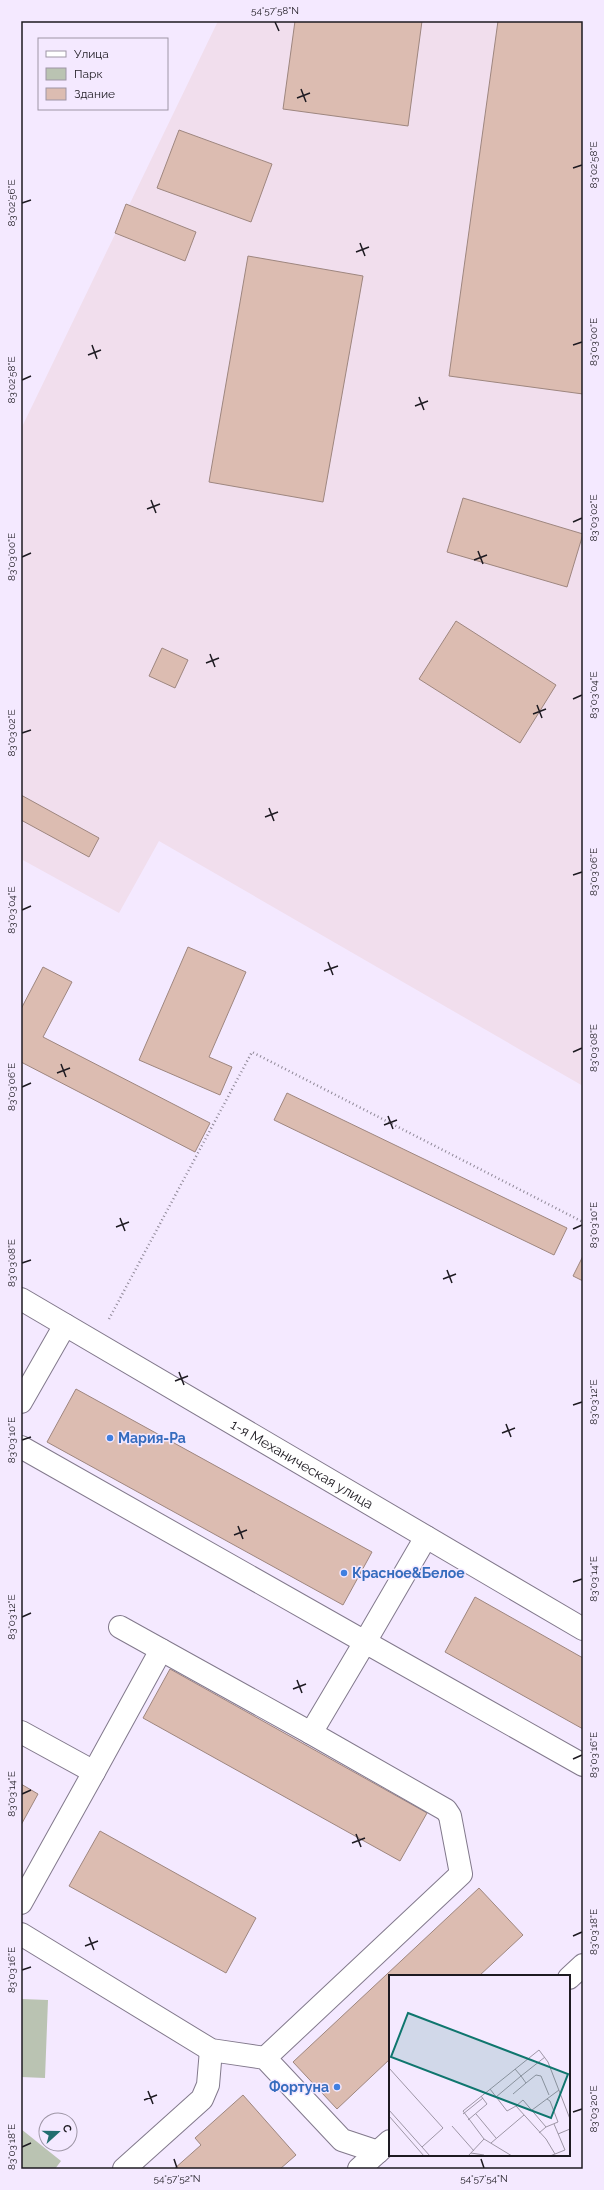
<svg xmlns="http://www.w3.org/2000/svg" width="604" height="2190" viewBox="0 0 604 2190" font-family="Raleway,sans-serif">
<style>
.industrial{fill:#f1deed}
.green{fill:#bac3b2}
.building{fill:#dcbcb1;stroke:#9e867f}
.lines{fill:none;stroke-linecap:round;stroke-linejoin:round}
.minor-casing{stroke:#82798c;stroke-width:24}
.path{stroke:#8f8897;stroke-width:2.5;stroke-dasharray:1 3;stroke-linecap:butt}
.minor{stroke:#fff;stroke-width:22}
.ticks{fill:none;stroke:#1d1a21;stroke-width:1.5}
.shop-dot{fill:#3f7fe0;stroke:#f4e9ff;stroke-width:1.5}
.labels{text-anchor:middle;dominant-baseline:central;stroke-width:3;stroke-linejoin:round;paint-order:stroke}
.shop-label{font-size:14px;font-weight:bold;fill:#366cbe;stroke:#f4e9ff;text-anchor:start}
.street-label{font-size:14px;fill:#1d1a21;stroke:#f4e9ff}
.inset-road{fill:none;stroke:#9e96a6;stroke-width:1}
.view{fill:#0f766e;fill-opacity:0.15;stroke:#0f766e;stroke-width:2}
.inset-edge{fill:none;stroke:#1d1a21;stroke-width:2}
.neatline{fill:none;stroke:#1d1a21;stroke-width:1.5}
.ticks-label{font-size:10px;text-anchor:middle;fill:#1d1a21}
</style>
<rect width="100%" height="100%" fill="#f4e9ff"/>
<path class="industrial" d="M218,21h365v1065l-424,-245 -40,72 -98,-54v-430z"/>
<path class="green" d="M21,1999l27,1 -3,78 -24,-1z
M21,2129l40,32 -6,8h-34z"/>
<path class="building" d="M295,21h127l-14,105 -125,-17z
M498,21h85v373l-134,-18z
M179,130l93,34 -21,58 -94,-34z
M126,204l70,28 -11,29 -70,-28z
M248,256l115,20 -40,226 -114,-20z
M463,498l120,36 -16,53 -120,-35z
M456,621l100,64 -36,58 -101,-64z
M162,648l26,12 -13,28 -26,-12z
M21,795l78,43 -10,19 -68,-37z
M188,947l58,25 -37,85 23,10 -12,28 -81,-35z
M43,967l29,15 -29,55 167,86 -15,29 -174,-90v-53z
M287,1093l280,135 -13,27 -280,-135z
M583,1256v25l-10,-5z
M76,1389l296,163 -29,53 -296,-163z
M475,1597l108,61v71l-138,-77z
M170,1669l257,144 -27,48 -257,-143z
M21,1784l17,10 -17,31z
M100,1831l156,87 -30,55 -157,-87z
M479,1888l44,47 -44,41h-89v83l-53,50 -44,-47z
M243,2095l53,60 -16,14h-106l27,-24 -6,-7z"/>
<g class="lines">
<g class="minor-casing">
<g id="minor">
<path id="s1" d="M21,1299l562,330"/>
<path d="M21,1402l44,-77"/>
<path d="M21,1447l344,195 61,-105"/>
<path d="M120,1627l191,106 54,-91 218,123"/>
<path d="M21,1732l73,40 -73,131"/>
<path d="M94,1772l67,-122"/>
<path d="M21,1934l190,116 54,8 77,82 36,12"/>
<path d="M569,1978l14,-13"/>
<path d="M265,2058l196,-184 -11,-58 -4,-6 -135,-77"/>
<path d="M124,2169l78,-70 6,-14 3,-35"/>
<path d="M359,2169l31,-28"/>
</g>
</g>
<path class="path" d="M109,1319l143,-267 331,170"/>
<use href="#minor" class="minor"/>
</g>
<path class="ticks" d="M275,22l4,9M301,89l5,13M297,98l13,-5M573,168l9,-3M22,203l9,-3M360,243l5,13M356,252l13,-5M92,345l5,14M573,345l9,-3M88,355l13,-5M22,380l9,-4M419,397l5,13M415,406l13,-5M151,500l5,13M147,509l13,-5M573,522l9,-4M478,551l5,13M22,557l9,-4M474,560l13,-5M210,654l5,13M206,663l13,-5M573,699l9,-4M537,705l5,13M533,714l13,-5M22,733l9,-3M269,808l5,13M265,817l13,-5M573,875l9,-3M22,910l9,-4M328,962l5,13M324,971l14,-5M573,1052l9,-4M61,1064l5,13M57,1073l13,-5M22,1087l9,-4M388,1116l5,13M384,1125l13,-5M120,1218l5,13M116,1227l13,-5M573,1229l9,-4M22,1263l9,-3M447,1270l5,13M443,1279l13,-5M179,1372l5,13M175,1381l13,-5M573,1405l9,-3M506,1424l5,13M502,1433l13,-5M22,1440l9,-3M238,1526l5,13M234,1535l13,-5M573,1582l9,-3M22,1617l9,-4M297,1680l5,13M293,1689l13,-5M573,1759l9,-4M22,1794l9,-4M356,1834l5,13M352,1843l13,-5M573,1936l9,-4M89,1937l5,13M85,1946l13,-5M22,1970l9,-3M148,2091l5,13M144,2100l13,-5M573,2112l9,-3M22,2147l9,-4M174,2159l3,9M481,2159l3,9"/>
<g class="shop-dot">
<circle cx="110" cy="1438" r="4"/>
<circle cx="344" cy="1573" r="4"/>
<circle cx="337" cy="2087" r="4"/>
</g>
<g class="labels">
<g class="shop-label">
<text x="118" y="1438">Мария-Ра</text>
<text x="352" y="1573">Красное&amp;Белое</text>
<text x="329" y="2087" text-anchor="end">Фортуна</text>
</g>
<g class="street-label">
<text stroke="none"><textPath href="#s1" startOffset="326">1-я Механическая улица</textPath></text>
</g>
</g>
<g transform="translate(389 1975)">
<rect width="181" height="181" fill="#f4e9ff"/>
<path class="inset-road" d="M0,93l54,60 -21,19M137,108l10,-8 5,1 8,19M101,114l17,22 9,-5 30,33 9,15 -5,2M124,119l13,-11 -5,-7 24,-19M107,122l25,-21 -6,-7M127,131l7,-6 23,27 -7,6M0,135l41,46M143,135l27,-20M74,139l20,-16M87,139l20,24M0,141l35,40M79,145l19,-16 -6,-8M165,149l11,26 -10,4M63,151l22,25M157,152l12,-5 -8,-21 -3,-2M169,159l12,-5M95,164l28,17M102,168l33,-28M82,178l13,2M79,181l16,-17 -21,-28 76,-61 9,12 22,57"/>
<path class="view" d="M19,38l160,61 -17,44 -160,-61z"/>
<rect width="181" height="181" class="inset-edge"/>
</g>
<rect width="604" height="2190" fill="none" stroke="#f4e9ff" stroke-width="44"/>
<rect x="38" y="38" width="130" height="72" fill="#f4e9ff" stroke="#9e96a6"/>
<rect x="46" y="51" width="20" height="6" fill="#ffffff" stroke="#9e96a6"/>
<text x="74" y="58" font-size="12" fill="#1d1a21">Улица</text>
<rect x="46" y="68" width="20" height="12" fill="#bac3b2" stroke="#9e96a6"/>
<text x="74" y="78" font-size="12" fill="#1d1a21">Парк</text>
<rect x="46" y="88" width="20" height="12" fill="#dcbcb1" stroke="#9e96a6"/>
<text x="74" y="98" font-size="12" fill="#1d1a21">Здание</text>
<g transform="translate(58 2132) rotate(69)"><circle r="19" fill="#f4e9ff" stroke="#9e96a6"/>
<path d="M0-3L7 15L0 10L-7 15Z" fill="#226e6f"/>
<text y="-6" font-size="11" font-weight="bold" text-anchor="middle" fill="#1d1a21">С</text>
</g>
<rect x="22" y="22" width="560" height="2146" class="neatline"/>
<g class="ticks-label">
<text x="275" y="14">54°57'58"N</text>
<text transform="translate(593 165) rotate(-90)" y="4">83°02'58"E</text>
<text transform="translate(11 203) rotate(-90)" y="4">83°02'56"E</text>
<text transform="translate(593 342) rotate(-90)" y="4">83°03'00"E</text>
<text transform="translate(11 380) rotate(-90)" y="4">83°02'58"E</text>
<text transform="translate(593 518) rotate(-90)" y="4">83°03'02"E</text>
<text transform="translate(11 557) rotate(-90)" y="4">83°03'00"E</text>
<text transform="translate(593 695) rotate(-90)" y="4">83°03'04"E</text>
<text transform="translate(11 733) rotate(-90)" y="4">83°03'02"E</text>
<text transform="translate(593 872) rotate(-90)" y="4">83°03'06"E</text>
<text transform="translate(11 910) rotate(-90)" y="4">83°03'04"E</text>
<text transform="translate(593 1048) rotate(-90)" y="4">83°03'08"E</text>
<text transform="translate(11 1087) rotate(-90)" y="4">83°03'06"E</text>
<text transform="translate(593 1225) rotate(-90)" y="4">83°03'10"E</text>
<text transform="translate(11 1263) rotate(-90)" y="4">83°03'08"E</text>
<text transform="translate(593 1402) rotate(-90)" y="4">83°03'12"E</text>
<text transform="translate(11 1440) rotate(-90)" y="4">83°03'10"E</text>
<text transform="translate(593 1579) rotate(-90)" y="4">83°03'14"E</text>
<text transform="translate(11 1617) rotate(-90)" y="4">83°03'12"E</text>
<text transform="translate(593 1755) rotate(-90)" y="4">83°03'16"E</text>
<text transform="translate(11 1794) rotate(-90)" y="4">83°03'14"E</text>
<text transform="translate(593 1932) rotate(-90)" y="4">83°03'18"E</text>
<text transform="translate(11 1970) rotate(-90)" y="4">83°03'16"E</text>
<text transform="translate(593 2109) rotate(-90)" y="4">83°03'20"E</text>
<text transform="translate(11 2147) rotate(-90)" y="4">83°03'18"E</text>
<text x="177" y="2182">54°57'52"N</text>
<text x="484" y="2182">54°57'54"N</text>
</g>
</svg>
